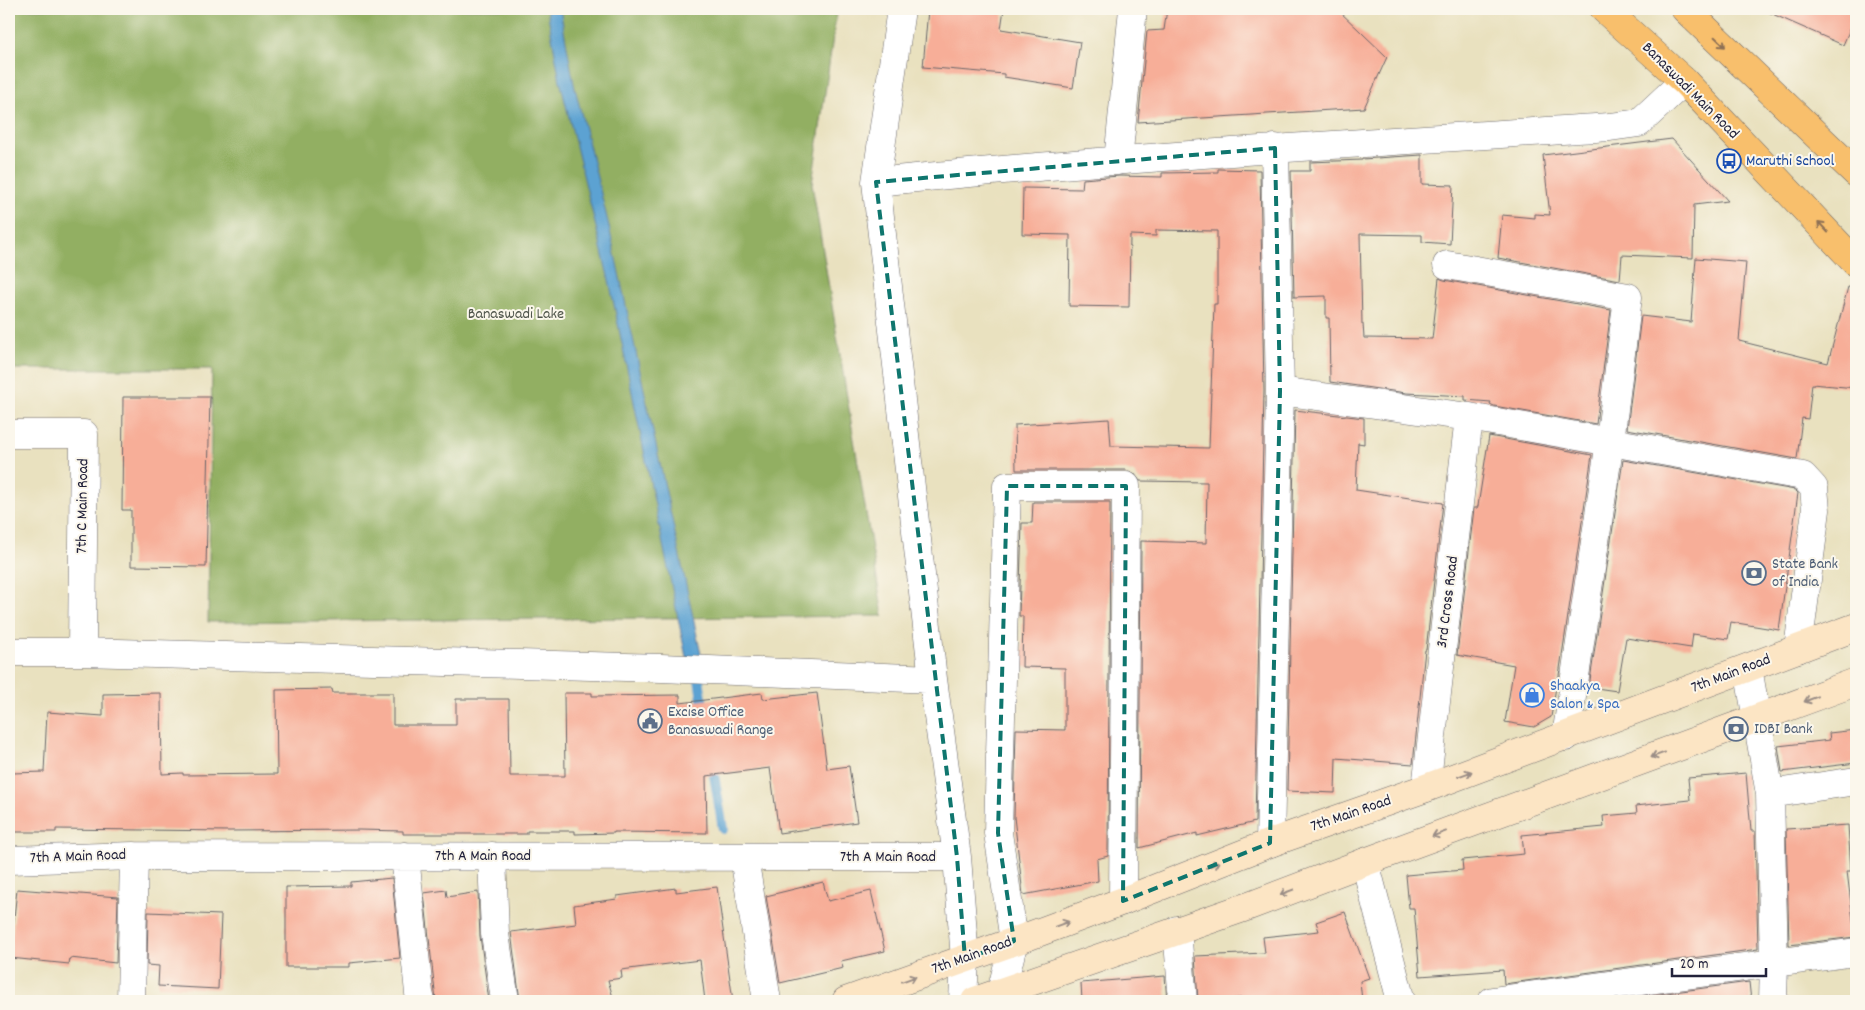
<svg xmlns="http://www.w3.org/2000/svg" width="1865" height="1010" viewBox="0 0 1865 1010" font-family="Dekko,sans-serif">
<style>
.forest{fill:#92af62;stroke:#5a684e}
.water{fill:#5ca2d2;stroke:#3f6286}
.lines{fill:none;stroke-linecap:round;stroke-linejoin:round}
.stream{stroke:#5ca2d2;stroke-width:10}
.building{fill:#f7ae98}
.street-casing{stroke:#686569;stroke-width:29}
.secondary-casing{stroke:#686569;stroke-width:29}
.primary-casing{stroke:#686569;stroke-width:29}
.street{stroke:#fff;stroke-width:28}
.secondary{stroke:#fce5c4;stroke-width:28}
.primary{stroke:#f8bf6c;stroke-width:28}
.oneway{stroke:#8d7054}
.oneway2{stroke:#9a8d86}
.marked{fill:none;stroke:#0f766e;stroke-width:4;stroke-dasharray:10 6;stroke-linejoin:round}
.labels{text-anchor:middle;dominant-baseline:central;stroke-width:4;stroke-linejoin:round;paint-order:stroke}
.street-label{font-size:16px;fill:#22223b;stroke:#fbf7ec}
.transit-label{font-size:16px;fill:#164399;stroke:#fbf7ec;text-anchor:start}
.park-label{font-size:16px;fill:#4f554b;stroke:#fbf7ec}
.service-label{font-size:16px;fill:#4e5e75;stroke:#fbf7ec;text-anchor:start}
.shop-label{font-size:16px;fill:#366cbe;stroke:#fbf7ec;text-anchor:start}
</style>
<rect width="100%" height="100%" fill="#fbf7ec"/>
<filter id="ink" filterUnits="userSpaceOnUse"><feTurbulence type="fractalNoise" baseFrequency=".02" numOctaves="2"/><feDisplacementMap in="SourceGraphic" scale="10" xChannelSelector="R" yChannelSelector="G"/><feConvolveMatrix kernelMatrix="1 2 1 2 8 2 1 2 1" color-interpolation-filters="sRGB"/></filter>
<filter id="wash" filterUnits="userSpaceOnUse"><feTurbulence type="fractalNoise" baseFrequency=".0096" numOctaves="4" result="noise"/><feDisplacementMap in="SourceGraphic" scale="20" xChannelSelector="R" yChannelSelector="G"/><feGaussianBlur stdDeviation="1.12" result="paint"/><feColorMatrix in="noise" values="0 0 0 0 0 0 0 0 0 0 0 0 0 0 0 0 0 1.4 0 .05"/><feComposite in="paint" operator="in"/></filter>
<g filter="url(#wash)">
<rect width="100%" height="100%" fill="#e9e1bf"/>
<path class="forest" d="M9,9h828l-25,175 71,432 -675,6 4,-253h-203z"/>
<path class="water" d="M547,9h13l14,75 34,138 94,437 -16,-2 -77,-377 -49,-199z"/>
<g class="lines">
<path class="stream" d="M698,672l6,40
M712,763l11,66"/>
</g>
<g id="blocks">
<path class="building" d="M928,9h76l-3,20 79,13 -7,46 -69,-11v-3l-81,-7z
M1167,9h170l50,48 -23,51 -226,14 9,-91 17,-1z
M1761,9h95v6l-13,30z
M1672,139l56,62 -34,4 -1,53 -71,-3 -2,25 -122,-22 4,-43 33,3v-4l15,1 -7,-60z
M1422,155v29l31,1 -3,59 -28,-2v-7l-62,-1 2,90h1l1,14 68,1 7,-61 5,2 167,30 -15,114 -102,-18 -4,-2 1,-2 -26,-2v-4l-59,-3 -76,-11 -1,-64h-3v-22l-32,1 -3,-126h19v-9l52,-2v-1z
M1218,169l42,1 4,221 -9,431 -58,14v-3l-58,15 2,-307 65,2 1,-61 -67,-1 -6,-8 -8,-3h-110l-1,-45 94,-6 2,27 98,2 5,-144h3v-73l-61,-1v6l-26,-1 -1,72 -60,-1 1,-71 -48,-1 1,-46 59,1 1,-10 36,-3 43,1v-4l56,-1z
M1696,258l50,4 -7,79 89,22 20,-76 8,1v100l-44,-4 -4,35 -6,-1 -5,41 -170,-30 14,-113 50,6z
M123,397h87l-4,170 -75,-1v-56h-9z
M1295,410l69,8v26l-6,-1 -2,47 87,13 -17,147h-1l-12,114 -77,-6 -1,35 -48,-2z
M1489,436l103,19 -34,227 -1,-1 -6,36 -17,10 -29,-5 9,-57 -57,-10 17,-147h3l1,-2z
M1623,460l172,30 3,3 -19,137 -48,-8 -3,17 -35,-5 -2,14 -65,-10 -9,53 -28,-4z
M1033,502h77l-2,354 -11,3 1,22 -75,14 -9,-78 2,-88 49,1v-62l-43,-1 1,-51h-4l3,-93h10z
M332,689l1,4h60v32h63v-26h53l1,77h55l-1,-83h28v3l88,-1v8l82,-10 1,6 54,-6 10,76 22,-3 8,56 -78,11 -9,-65 -64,8 1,57 -93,-1v1l-39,1v-3h-48v3h-124v-3l-44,-1 -130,1 -173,-2v3h-44v-14h-3v-44h3v-1l32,-1 3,-60 56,4v-22l58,-1 1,81 21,-1v2l94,-1 -1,-84z
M1856,730v33l-74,9 -4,-26 52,-6 -1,-7z
M1746,773l5,58h4l3,118 -254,35 -1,-14 -83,6 -6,-68h-5l-3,-33 57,-5 -1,-10 62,-6 -2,-19 82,-8 -1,-11 34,-3 -1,-7 54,-6 -2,-22z
M1848,825l3,46h-4l8,66 -66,8 -3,-116z
M392,878l8,80 -51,5v4h-63v-80l65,-1v-4z
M823,882l5,19 43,-10 14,60 -44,10 2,7 -63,15 -14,-87z
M717,887l16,114h-28l-5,-41 -79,10 1,8 -14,2 6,21h-94l-9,-69 65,-8 -2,-19 43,-6v-3l59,-8v4z
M17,889l101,8 -2,66 -46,-5 -1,6 -59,-6z
M446,890l1,7 31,-5 2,44 9,65h-53l-12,-108z
M148,912l73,3 -3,74 -60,-3 1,-20 -12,-1z
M1345,912l24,66 -9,3 2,20h-94v-4l-70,3 -3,-44 70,-3 -2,-16 56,-6 -3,-9z
M1165,976l2,25h-85l-1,-18z
M1749,982l2,19h-144z"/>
</g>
</g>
<g filter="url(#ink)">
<use href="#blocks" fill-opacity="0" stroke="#686569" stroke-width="1"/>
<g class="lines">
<g class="street-casing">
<path id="street" d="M901,9l-25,173 57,497 24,178 8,102 -2,42
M1118,161l15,-152
M876,182c244,-25 489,-39 734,-55l29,-4 45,-42
M1447,265l181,32 -18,144 -44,296
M1280,391l189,26 334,59 11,12 2,22 -18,139
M9,434h75l-2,218
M9,652h73l579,16 272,11
M1748,668l22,126 4,169 -1,38
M1426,788l43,-371
M1770,794l86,-13
M1270,843l10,-452 -5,-243
M405,856l14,137 2,8
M492,856l3,78 10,66
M744,857l23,144
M9,860l125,-4 823,1
M1365,862l36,139
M1177,930l6,71
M131,1001l3,-145
M1003,1001l-2,-9 13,-51 -16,-108 9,-347h119l-3,415
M1492,1001l364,-49"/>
</g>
<g class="secondary-casing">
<path id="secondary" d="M846,1001l175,-62 102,-38 147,-58 156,-55 430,-161
M975,1001l274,-95 116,-44 491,-180"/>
</g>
<g class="primary-casing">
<path id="primary" d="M1604,9l80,72 172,182
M1685,9l171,164"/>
</g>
<use href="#street" class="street"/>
<use href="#secondary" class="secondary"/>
<use href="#primary" class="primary"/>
</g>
<defs><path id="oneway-shaft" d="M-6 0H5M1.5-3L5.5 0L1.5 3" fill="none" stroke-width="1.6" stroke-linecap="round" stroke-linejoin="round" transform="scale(1.25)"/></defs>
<g class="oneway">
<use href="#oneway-shaft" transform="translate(1720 42) rotate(44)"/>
<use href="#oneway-shaft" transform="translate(1823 227) rotate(-133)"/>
</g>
<g class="oneway2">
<use href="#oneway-shaft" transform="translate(1811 699) rotate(159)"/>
<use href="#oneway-shaft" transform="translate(1658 755) rotate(160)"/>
<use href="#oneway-shaft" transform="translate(1465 774) rotate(-20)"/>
<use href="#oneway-shaft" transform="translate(1439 834) rotate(160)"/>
<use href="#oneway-shaft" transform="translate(1213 865) rotate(-22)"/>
<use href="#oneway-shaft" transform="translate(1287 892) rotate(159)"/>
<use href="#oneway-shaft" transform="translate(1062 924) rotate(-20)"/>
<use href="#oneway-shaft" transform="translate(909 979) rotate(-20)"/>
</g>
</g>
<path class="marked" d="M1275,148l5,243 -10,452 -147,58 3,-415h-119l-9,347 16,108 -49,18 -8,-102 -81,-675z"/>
<defs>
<g id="bus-ring" transform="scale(1.25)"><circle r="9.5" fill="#fbf7ec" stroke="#1a4fb4" stroke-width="1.5"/><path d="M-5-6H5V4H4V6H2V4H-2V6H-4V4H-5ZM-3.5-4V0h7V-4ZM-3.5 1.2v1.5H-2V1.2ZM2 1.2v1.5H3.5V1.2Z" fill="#1a4fb4"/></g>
<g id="bank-ring" transform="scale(1.25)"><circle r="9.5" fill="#fbf7ec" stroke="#5c6f8a" stroke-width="1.5"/><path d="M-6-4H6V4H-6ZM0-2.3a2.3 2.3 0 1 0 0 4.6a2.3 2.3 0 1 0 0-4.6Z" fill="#5c6f8a"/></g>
<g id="shop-ring" transform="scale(1.25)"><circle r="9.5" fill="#fbf7ec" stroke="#3f7fe0" stroke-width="1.5"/><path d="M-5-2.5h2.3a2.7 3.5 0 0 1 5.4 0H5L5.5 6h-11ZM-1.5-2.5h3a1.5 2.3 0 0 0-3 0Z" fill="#3f7fe0"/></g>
<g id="civic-ring" transform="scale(1.25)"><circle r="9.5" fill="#fbf7ec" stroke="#5c6f8a" stroke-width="1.5"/><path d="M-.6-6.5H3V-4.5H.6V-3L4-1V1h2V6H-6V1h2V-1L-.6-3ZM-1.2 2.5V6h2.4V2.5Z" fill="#5c6f8a"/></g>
</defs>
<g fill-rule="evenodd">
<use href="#bus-ring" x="1729" y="161"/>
<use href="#bank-ring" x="1754" y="573"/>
<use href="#shop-ring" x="1532" y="695"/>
<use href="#civic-ring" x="650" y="721"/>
<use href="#bank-ring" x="1736" y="729"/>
</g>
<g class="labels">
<g class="street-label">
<text transform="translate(1690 91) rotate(45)">Banaswadi Main Road</text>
<text transform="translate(83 506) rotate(-89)">7th C Main Road</text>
<text transform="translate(1448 602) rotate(-83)">3rd Cross Road</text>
<text transform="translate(1731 674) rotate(-21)">7th Main Road</text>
<text transform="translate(1351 814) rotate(-19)">7th Main Road</text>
<text x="483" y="856">7th A Main Road</text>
<text transform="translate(78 857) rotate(-2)">7th A Main Road</text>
<text x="888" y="857">7th A Main Road</text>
<text transform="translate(972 956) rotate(-20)">7th Main Road</text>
</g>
<g class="transit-label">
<text x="1746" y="161">Maruthi School</text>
</g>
<g class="park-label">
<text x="516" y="314">Banaswadi Lake</text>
</g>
<g class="service-label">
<text x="1772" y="564">State Bank<tspan x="1772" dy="18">of India</tspan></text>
<text x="668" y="712">Excise Office<tspan x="668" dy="18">Banaswadi Range</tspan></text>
<text x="1754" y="729">IDBI Bank</text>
</g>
<g class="shop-label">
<text x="1550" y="686">Shaakya<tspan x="1550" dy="18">Salon &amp; Spa</tspan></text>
</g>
</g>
<rect width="1865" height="1010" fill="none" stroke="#fbf7ec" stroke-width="30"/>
<path d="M1672 968v8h94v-8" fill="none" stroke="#22223b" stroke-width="2.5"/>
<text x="1680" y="968" font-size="15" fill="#22223b" stroke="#fbf7ec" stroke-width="4" paint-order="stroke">20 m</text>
</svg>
